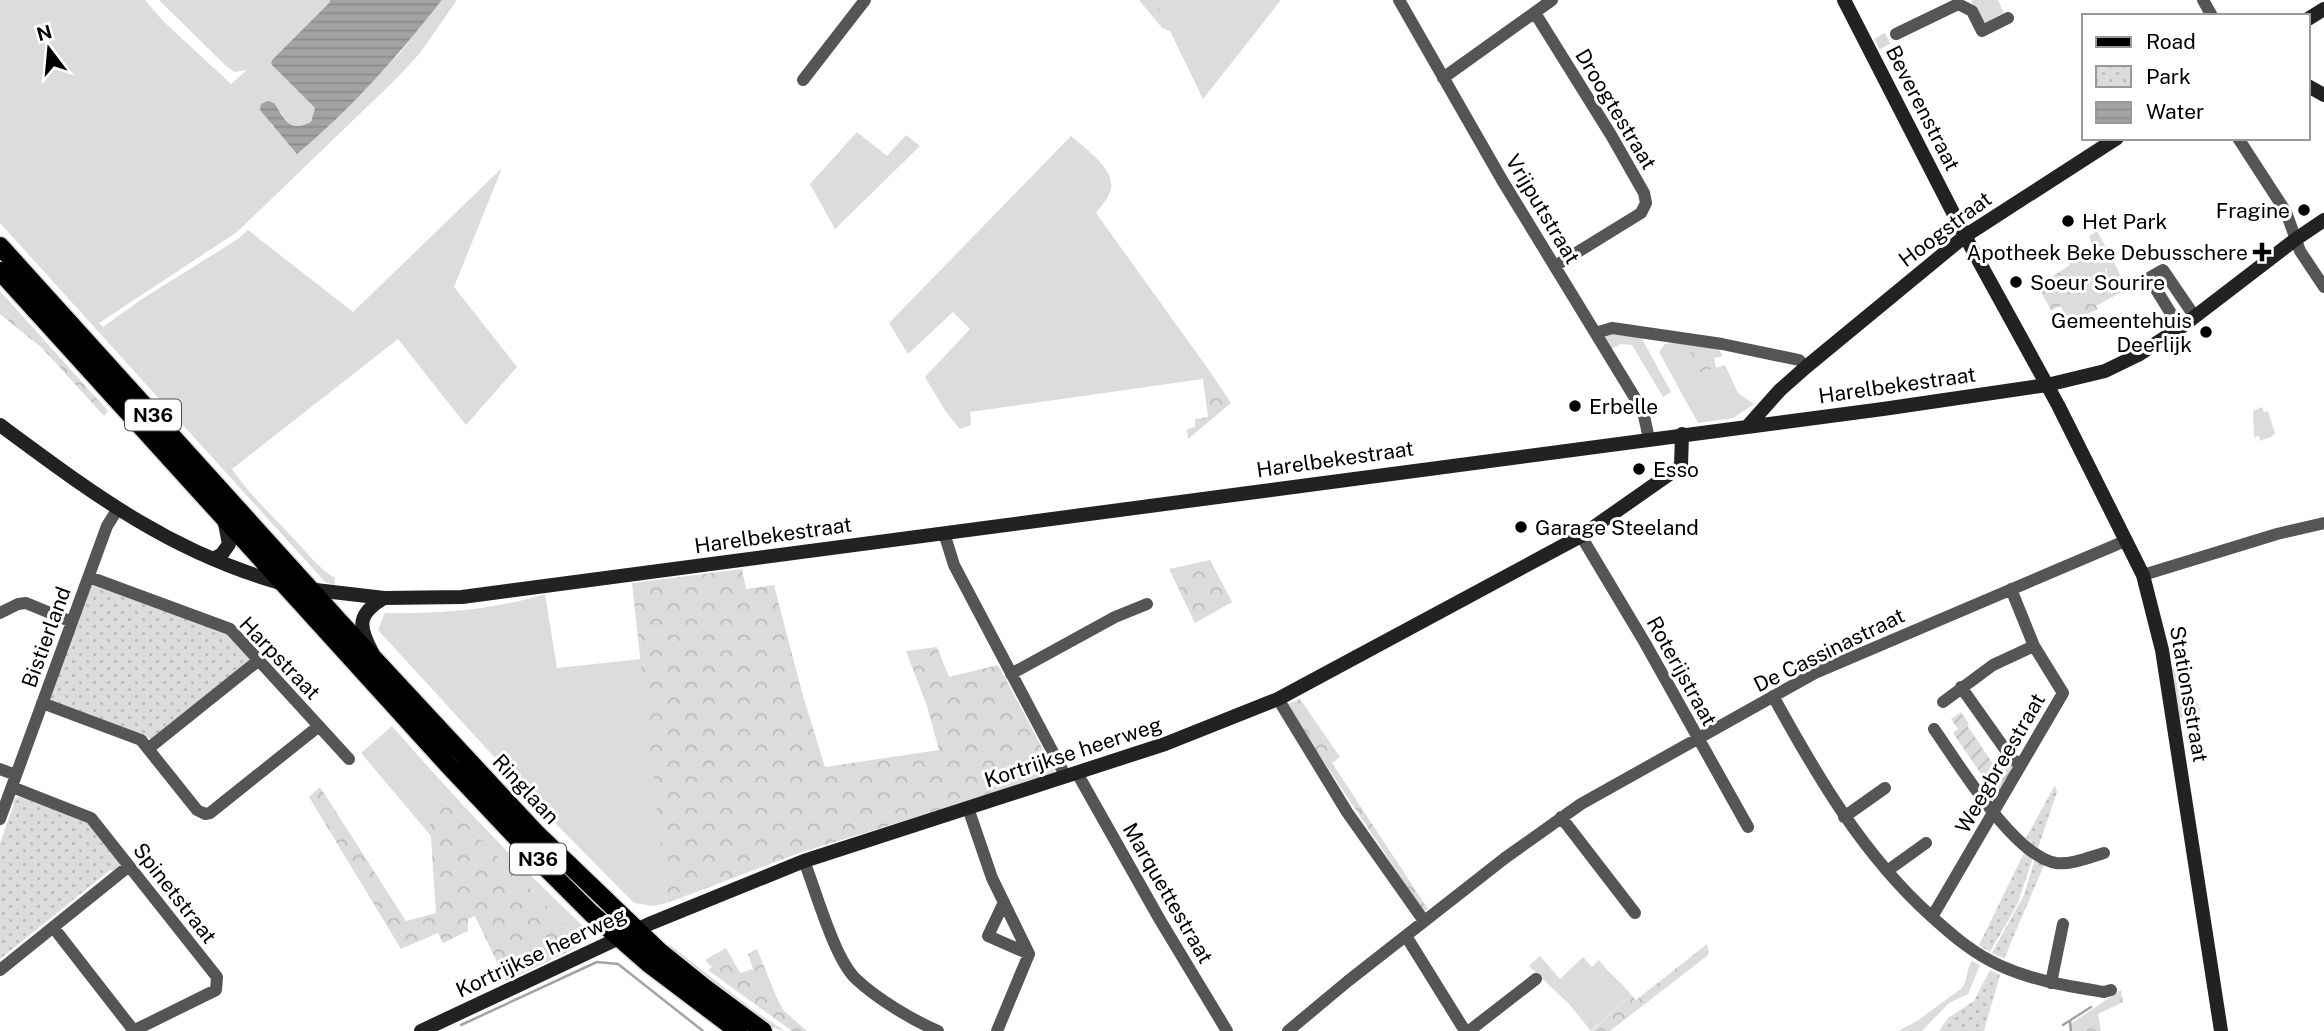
<svg xmlns="http://www.w3.org/2000/svg" width="2324" height="1031" viewBox="0 0 2324 1031" font-family="'Public Sans',sans-serif">
<style>
.grass{fill:#dcdcdc}
.forest{fill:url(#forest-crowns)}
.park{fill:url(#park-dots)}
.garden{fill:url(#garden-furrows)}
.water{fill:url(#water-rules)}
.lines{fill:none;stroke-linecap:round;stroke-linejoin:round}
.stream{stroke:#a3a3a3;stroke-width:2.5}
.street-tunnel{stroke:#d9d9d9;stroke-width:12;stroke-dasharray:12 6;stroke-linecap:butt}
.primary-casing{stroke:#dbdbdb;stroke-width:21}
.street{stroke:#555;stroke-width:12}
.secondary{stroke:#222;stroke-width:14}
.primary{stroke:#000;stroke-width:18}
.poi-dot{fill:#000;stroke:#fff;stroke-width:2.5}
.labels{text-anchor:middle;dominant-baseline:central;stroke-width:6;stroke-linejoin:round;paint-order:stroke}
.shield{fill:#fff;stroke:#4c4c4c;stroke-width:2}
.shield-label{font-size:19px;font-weight:bold;fill:#000}
.street-label{font-size:21px;fill:#000;stroke:#fff}
.poi-label{font-size:21px;fill:#000;stroke:#fff;text-anchor:start}
</style>
<defs>
<pattern id="forest-crowns" width="20" height="18" patternUnits="userSpaceOnUse" patternTransform="scale(1.75)"><rect width="20" height="18" fill="#dcdcdc"/><path d="M2 6a3 3 0 1 1 6 0M12 15a3 3 0 1 1 6 0" fill="none" stroke="#bbb"/></pattern>
<pattern id="park-dots" width="8" height="8" patternUnits="userSpaceOnUse" patternTransform="scale(1.75)"><rect width="8" height="8" fill="#dcdcdc"/><path d="M2 2h.1M6 6h.1" fill="none" stroke="#bbb" stroke-width="1.8" stroke-linecap="round"/></pattern>
<pattern id="garden-furrows" width="10" height="10" patternUnits="userSpaceOnUse" patternTransform="scale(1.75)"><rect width="10" height="10" fill="#dcdcdc"/><path d="M-1 1l2-2M0 10L10 0M9 11l2-2" fill="none" stroke="#bbb"/></pattern>
<pattern id="water-rules" width="6" height="5" patternUnits="userSpaceOnUse" patternTransform="scale(1.75)"><rect width="6" height="5" fill="#a3a3a3"/><path d="M0 2.5h6" fill="none" stroke="#8b8b8b"/></pattern>
</defs>
<rect width="100%" height="100%" fill="#fff"/>
<path class="grass" d="M0,0h145l18,21 68,63 16,-14 -13,2 -9,-7 -66,-65h171v2l-58,58 -1,4 44,44 -4,15c-14,6 -23,3 -30,-11l-10,14 47,10 82,-83 42,-53h15l-37,53 -22,24 -161,155 -138,91 4,4 39,-28 96,-60 10,-9 105,82 149,-144 -48,119 63,80 -51,58 -68,-86 -166,130c16,24 39,45 59,67 14,14 27,32 44,42v7l-10,-3 -325,-359z
M1152,0h129l-78,99 -33,-68 4,-3z
M1974,0h24l6,13 -21,11 -12,-23z
M857,132l30,24 19,-21 14,11 -85,83 -25,-45z
M1071,136c13,12 44,32 40,53 -2,9 -10,17 -15,24l115,160 -8,6 -233,33 1,13 -11,4 -14,-17 -21,-35 45,-48 -17,-17 -45,42 -19,-31z
M2107,249l6,11 -8,9 4,9v7l-4,4 -8,-1 -7,-4c-9,-23 -2,-25 17,-35z
M1607,333l34,4 30,55 -8,5 -31,-52 -11,-1 -10,5 -7,-13z
M1671,343l25,1 23,6 4,6 -9,2 -8,-2 -10,18 29,-9 13,28 16,11 -21,14 -35,5 -39,-71 6,-8z
M2262,407l2,5 4,-1 7,22 -2,3 -13,5 -1,-5 -5,1 -1,-26z
M545,594l12,74 84,-9 26,244 -14,3 -19,-3 -83,-84 -173,-189 7,-17c53,1 109,-3 160,-19z
M2176,665l4,1 21,45 -24,8 -5,-50z
M392,726c61,70 123,136 191,200l5,5c-2,10 -8,13 -16,19l3,-11 -12,-17 -122,-124 -12,11 2,27 -70,-83z
M670,945l82,64 33,22c-20,0 -97,-67 -118,-83z
M1540,956l20,23 23,-22 9,10 7,-7c10,14 22,21 32,35l-40,36 -22,-27 -40,-38z
M1972,961l8,4 -12,29 -19,9 -27,28h-24l19,-10 45,-33c6,-8 4,-19 10,-27z"/>
<path class="forest" d="M1139,0h13l23,28 -5,3 -8,-3z
M2097,231l10,18c-19,10 -26,12 -17,35l7,4 8,1 4,-4 -3,-21 7,-4 14,29 -31,17 2,3 -30,14 -7,-17 -10,4 -16,-29 13,-2 22,-14 -2,-5 25,-13 -4,-11z
M0,291l108,120 -4,5 -62,-68 -42,-34z
M1693,352l21,6 2,10 -20,6c-8,-5 -12,-10 -11,-20z
M1211,373l20,30 -43,36 -1,-10 8,-2v-8l13,-2 -5,-38z
M1210,560l22,42 -37,21 -26,-54z
M742,569l4,20 28,-4 27,104 24,78 114,-17 -12,-44 -21,-55 31,-4 12,30 49,-12 58,109 -257,79 -132,50 -35,-320z
M1300,699l40,58 -8,6 96,146 -4,3 -138,-207z
M320,787l86,134 30,-8 -7,-104 3,-10 9,-1 122,124 12,17 -3,11 -66,31 -31,-65 -7,3v12l-25,12 -5,-10 -37,16 -92,-152z
M1707,944l2,8 -2,4 -97,75h-18l39,-36 5,5z
M726,948l14,25 13,-4 -5,-15 9,-5 19,47 8,15 23,20h-15l-84,-61 4,-3 -7,-7z
M2121,990l2,12 -25,12 3,17h-32v-6z"/>
<path class="park" d="M96,585l128,46 28,28 -100,80 -102,-37v-4l41,-112z
M2055,785l2,7 -19,56 -12,-10z
M20,797l66,24 34,42v4l-5,5 -5,-2 -110,89v-116l14,-39 -1,-2 2,-4z
M2024,853l9,5 -16,47 -27,47 -11,-7z
M2035,859l9,6 -40,94 -12,-6 2,-4 30,-54z
M1990,970l10,5 -16,56h-45l9,-13 26,-17z"/>
<path class="garden" d="M1961,712l8,12 -2,1 32,48 12,-8 3,4 -13,23 -8,4 -5,-2 -5,-6 5,-4 -35,-51 5,-4 -7,-10z"/>
<path class="water" d="M330,0h112c-43,55 -91,109 -145,154l-37,-44 1,-6 7,-3 6,2c11,16 15,30 37,19l4,-14 -44,-44 1,-4 58,-58z"/>
<g class="lines">
<path class="stream" d="M2070,1021l1,10
M461,1025l136,-63 21,2 85,67
M2063,1025l28,-18"/>
<path class="street-tunnel" d="M1877,44l19,-10"/>
<g class="primary-casing">
<path id="primary" d="M0,246l338,374 197,212 124,119 46,37 58,43
M0,271l449,495 83,88 59,59 57,50 90,68"/>
</g>
<path class="street" d="M1399,0l103,180 141,231 6,28
M2203,0l9,16
M1535,13l76,122 33,58 2,10 -5,10 -86,53
M1896,34l62,-30 14,7 10,20 26,-13
M1443,78l109,-78
M803,80l62,-80
M2238,138l48,74 14,39 24,36
M2180,328l-31,-50 14,-8 32,47
M1596,333l16,-5 110,16 77,16 7,7
M944,533l10,32 112,212
M1581,536l64,107 103,184
M2143,575l134,-41 47,-11
M89,577l141,52 119,130
M0,613l18,-9 8,-1 46,19
M1011,674l104,-57 32,-13
M1961,687l51,72 9,6
M1773,696c44,80 90,159 158,220 22,20 43,38 70,50 33,15 67,20 103,26l7,-2
M1278,699l69,113 77,109
M1943,702l50,-37 41,-19
M42,703l99,37 56,70 8,4 5,-1 109,-87
M1934,729c24,34 80,127 122,134 15,2 34,-6 48,-10
M149,748l110,-88
M0,769l16,6
M1077,773l83,147 67,111
M12,787l79,31 126,159 -1,13 -83,41
M968,808l24,70 37,76 -32,77
M1561,817l74,96
M1844,817l41,-29
M0,819l107,-293 10,-16
M804,861c12,30 30,97 52,118 20,19 56,41 82,52
M1887,871l39,-28
M1004,902l-16,34 41,18
M1932,917l131,-224 -29,-47 -23,-57
M53,927l81,104
M1406,936l59,95
M0,970l129,-104
M2051,983l12,-59
M1288,1031l60,-50 157,-123 76,-54 234,-131 310,-132
M1469,1031l67,-52"/>
<path class="secondary" d="M1844,0l121,236 93,169 85,170 19,75 59,381
M2308,19l16,-10
M2308,86l16,9
M0,425c92,68 171,128 284,159
M1747,427l33,-37 26,-23 159,-131 152,-98
M213,559l9,-5 7,-10 -5,-25
M307,589l77,9 78,-1 1421,-188 164,-24 58,-14 33,-16 42,-27 116,-89 28,-19
M372,652c-14,-26 -15,-38 12,-54
M421,1031l228,-107 155,-63 361,-117 113,-45 303,-163 100,-70 1,-32"/>
<use href="#primary" class="primary"/>
</g>
<g class="poi-dot">
<circle cx="2304" cy="210" r="7"/>
<circle cx="2068" cy="221" r="7"/>
<path d="M2258.5 241.5h7v7h7v7h-7v7h-7v-7h-7v-7h7z"/>
<circle cx="2016" cy="282" r="7"/>
<circle cx="2206" cy="332" r="7"/>
<circle cx="1575" cy="406" r="7"/>
<circle cx="1639" cy="469" r="7"/>
<circle cx="1521" cy="527" r="7"/>
</g>
<g class="labels">
<g class="shield">
<rect x="125" y="399.5" width="56" height="31" rx="5"/>
<rect x="510" y="843.5" width="56" height="31" rx="5"/>
</g>
<g class="shield-label">
<text x="153" y="415">N36</text>
<text x="538" y="859">N36</text>
</g>
<g class="street-label">
<text transform="translate(1923 108) rotate(63)">Beverenstraat</text>
<text transform="translate(1616 109) rotate(59)">Droogtestraat</text>
<text transform="translate(1543 209) rotate(59)">Vrijputstraat</text>
<text transform="translate(1945 229) rotate(-37)">Hoogstraat</text>
<text transform="translate(1897 385) rotate(-8)">Harelbekestraat</text>
<text transform="translate(1335 459) rotate(-8)">Harelbekestraat</text>
<text transform="translate(773 535) rotate(-8)">Harelbekestraat</text>
<text transform="translate(46 637) rotate(-70)">Bistierland</text>
<text transform="translate(1829 650) rotate(-26)">De Cassinastraat</text>
<text transform="translate(280 658) rotate(46)">Harpstraat</text>
<text transform="translate(1682 671) rotate(61)">Roterijstraat</text>
<text transform="translate(2189 694) rotate(80)">Stationsstraat</text>
<text transform="translate(1073 752) rotate(-18)">Kortrijkse heerweg</text>
<text transform="translate(2000 763) rotate(-60)">Weegbreestraat</text>
<text transform="translate(526 789) rotate(47)">Ringlaan</text>
<text transform="translate(175 893) rotate(52)">Spinetstraat</text>
<text transform="translate(1168 893) rotate(60)">Marquettestraat</text>
<text transform="translate(541 952) rotate(-25)">Kortrijkse heerweg</text>
</g>
<g class="poi-label">
<text x="2290" y="210" text-anchor="end">Fragine</text>
<text x="2082" y="221">Het Park</text>
<text x="2248" y="252" text-anchor="end">Apotheek Beke Debusschere</text>
<text x="2030" y="282">Soeur Sourire</text>
<text x="2192" y="320" text-anchor="end">Gemeentehuis<tspan x="2192" dy="24">Deerlijk</tspan></text>
<text x="1589" y="406">Erbelle</text>
<text x="1653" y="469">Esso</text>
<text x="1535" y="527">Garage Steeland</text>
</g>
</g>
<rect x="2082" y="14" width="228" height="126" fill="#ffffff" stroke="#999999" stroke-width="2"/>
<rect x="2096" y="37" width="35" height="10" fill="#000000" stroke="#999999" stroke-width="2"/>
<text x="2146" y="49" font-size="21" fill="#000000">Road</text>
<rect x="2096" y="66" width="35" height="21" fill="url(#park-dots)" stroke="#999999" stroke-width="2"/>
<text x="2146" y="84" font-size="21" fill="#000000">Park</text>
<rect x="2096" y="102" width="35" height="21" fill="url(#water-rules)" stroke="#999999" stroke-width="2"/>
<text x="2146" y="119" font-size="21" fill="#000000">Water</text>
<g transform="translate(49 49) rotate(344)" stroke="#ffffff" stroke-width="5" paint-order="stroke">
<path d="M0-5L12 26L0 18L-12 26Z" fill="#000000"/>
<text y="-10" font-size="19" font-weight="bold" text-anchor="middle" fill="#000000">N</text>
</g>
</svg>
